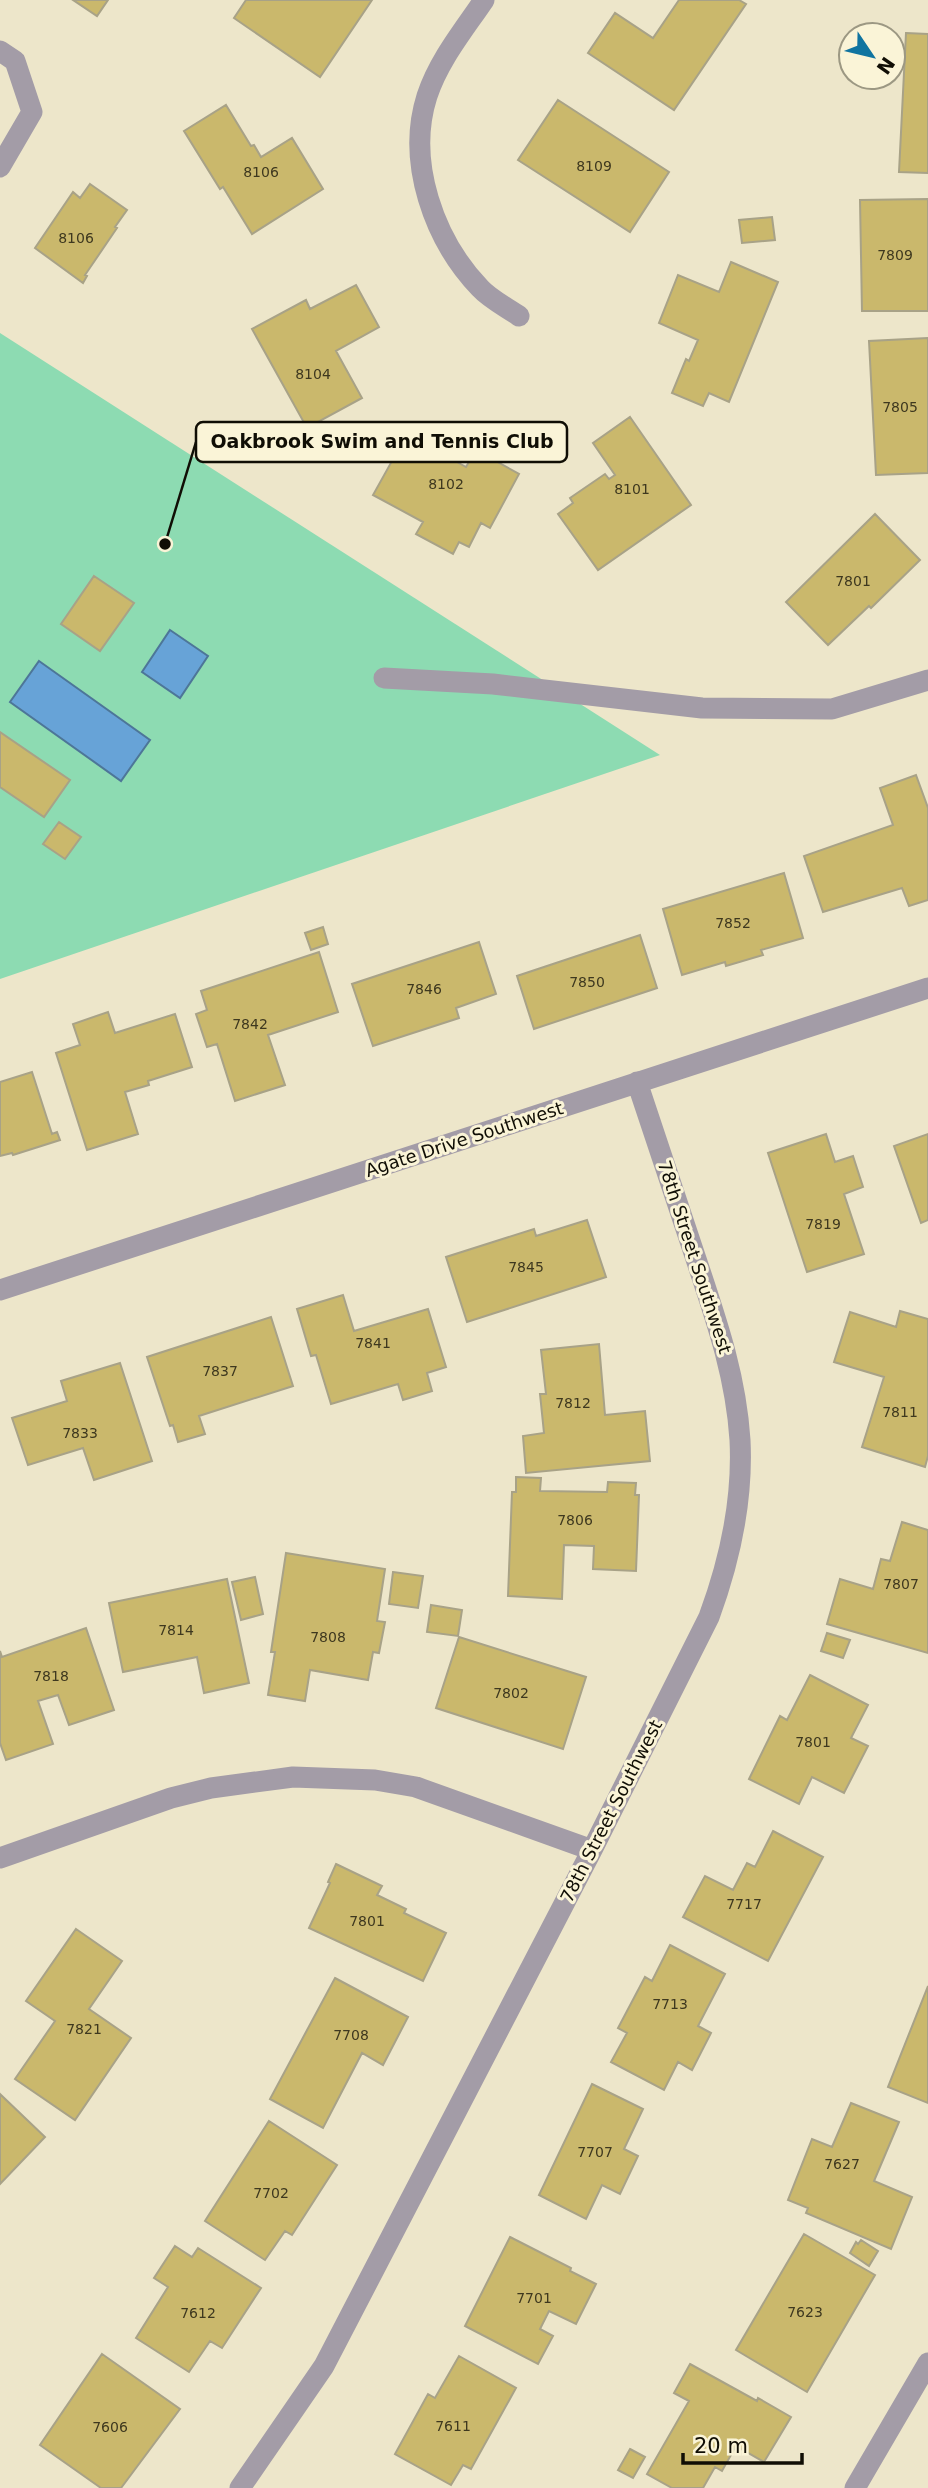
<svg xmlns="http://www.w3.org/2000/svg" width="928" height="2488" viewBox="0 0 928 2488" font-family="'DejaVu Sans',sans-serif">
<style>
.green{fill:#8ddbb2}
.water{fill:#67a3d7;stroke:#4d7698;stroke-width:2}
.building{fill:#cab86c;stroke:#a8a287;stroke-width:2}
.lines{fill:none;stroke-linecap:round;stroke-linejoin:round}
.service{stroke:#a39ca7;stroke-width:21}
.minor{stroke:#a39ca7;stroke-width:21}
.labels{text-anchor:middle;dominant-baseline:central;stroke-width:6;stroke-linejoin:round;paint-order:stroke}
.number-label{font-size:14px;fill:#3e381f}
.street-label{font-size:18px;fill:#100e05;stroke:#faf4d7}
.leader{fill:none;stroke:#100e05;stroke-width:2.5}
.callout-dot{fill:#100e05;stroke:#faf4d7;stroke-width:2.5}
.callout{fill:#faf4d7;stroke:#100e05;stroke-width:2.5}
.callout-label{font-size:19px;text-anchor:middle;font-weight:bold;fill:#100e05}
</style>
<rect width="100%" height="100%" fill="#ede6ca"/>
<path class="green" d="M0,333l660,422 -660,224z"/>
<path class="water" d="M170,630l38,26 -28,42 -38,-26z
M39,661l111,79 -29,41 -111,-79z"/>
<path class="building" d="M73,0h35l-11,16z
M246,0h126l-52,77 -86,-59z
M679,0h60l7,4 -72,106 -86,-57 27,-40 38,25z
M906,33l22,1v139l-29,-1z
M558,100l111,72 -39,60 -112,-72z
M226,105l25,41 3,-1 7,12 31,-19 31,51 -71,45 -29,-47 -3,2 -36,-58z
M90,184l37,26 -12,17 2,1 -32,47 2,1 -4,7 -48,-35 38,-56 7,6z
M928,199v112h-66l-2,-111z
M772,217l3,23 -33,3 -3,-23z
M731,262l47,20 -49,120 -20,-9 -6,13 -31,-13 14,-34 3,2 9,-21 -39,-17 19,-48 41,17z
M356,285l23,42 -43,24 26,47 -55,30 -55,-99 54,-29 4,9z
M928,338v135l-52,2 -7,-134z
M630,417l61,88 -93,65 -40,-56 15,-11 -3,-5 35,-24 4,5 6,-4 -22,-32z
M407,434l59,33 10,-17 43,24 -29,54 -9,-5 -12,24 -10,-5 -6,12 -37,-20 7,-12 -50,-27z
M875,514l45,46 -49,48 -2,-2 -41,39 -42,-43z
M94,576l40,27 -34,48 -39,-27z
M0,732l70,48 -26,37 -44,-30z
M916,775l12,33v92l-19,6 -7,-18 -79,24 -19,-56 89,-31 -13,-37z
M59,822l22,15 -16,22 -22,-15z
M784,873l19,65 -42,12 2,5 -37,11 -1,-4 -43,13 -19,-66z
M323,927l5,17 -17,6 -6,-17z
M640,935l17,53 -123,41 -17,-53z
M479,942l17,52 -40,14 3,10 -86,28 -21,-62z
M319,952l19,60 -70,23 17,50 -50,16 -18,-57 -10,3 -11,-33 11,-4 -6,-19z
M108,1012l7,21 60,-19 17,53 -44,14 1,4 -24,7 13,42 -51,16 -31,-97 24,-8 -7,-21z
M32,1072l20,62 5,-2 3,8 -47,15 -1,-2 -12,3v-74z
M826,1134l9,28 18,-6 10,31 -19,7 20,60 -57,18 -39,-119z
M928,1134v86l-7,3 -27,-77z
M587,1220l19,57 -139,45 -21,-65 88,-28 2,7z
M343,1295l11,36 74,-22 18,58 -19,6 5,18 -29,9 -5,-16 -67,20 -15,-49 -5,1 -14,-47z
M900,1311l28,8v137l-3,11 -63,-20 22,-70 -50,-15 16,-50 46,15z
M271,1317l22,69 -94,30 6,18 -27,8 -5,-17 -3,1 -23,-69z
M599,1344l6,71 40,-4 5,50 -124,12 -3,-37 21,-3 -4,-39h6l-5,-44z
M120,1363l32,98 -58,19 -11,-32 -55,17 -16,-47 55,-17 -6,-20z
M516,1477l25,1 -1,13 67,1 1,-10 28,1 -1,12h4l-3,76 -43,-2 1,-23 -30,-1 -2,54 -54,-3 4,-104h4z
M902,1522l26,8v123l-101,-29 13,-45 33,10 8,-30 9,2z
M286,1553l99,16 -8,52 8,1 -6,31 -6,-1 -5,28 -58,-10 -5,31 -37,-6 7,-43h-4z
M393,1572l30,4 -5,32 -29,-4z
M255,1577l8,37 -22,6 -9,-38z
M227,1579l22,104 -45,10 -7,-36 -74,15 -14,-69z
M431,1605l31,5 -4,26 -31,-4z
M86,1628l28,82 -45,15 -11,-30 -20,6 15,43 -47,16 -6,-17v-92l2,6z
M827,1633l23,7 -7,18 -22,-7z
M459,1637l127,40 -23,72 -127,-41z
M810,1675l58,30 -17,33 17,8 -24,47 -32,-16 -13,27 -50,-25 31,-63 7,4z
M773,1831l50,26 -55,104 -85,-44 22,-41 28,14 14,-27 8,4z
M336,1864l46,22 -5,9 29,14 -2,4 42,20 -23,48 -114,-53 21,-45 -2,-1z
M76,1929l46,32 -33,48 42,29 -56,82 -60,-41 40,-58 -29,-20z
M670,1945l55,29 -27,52 13,7 -19,37 -14,-8 -14,28 -53,-28 16,-29 -9,-5 27,-51 7,4z
M335,1978l73,39 -25,48 -21,-12 -39,75 -53,-29z
M928,1986v117l-40,-16z
M592,2084l51,25 -19,40 14,7 -18,38 -18,-9 -16,34 -47,-24z
M0,2094l45,43 -45,47z
M851,2103l48,19 -25,59 38,16 -21,52 -85,-36 2,-5 -20,-8 24,-61 20,8z
M269,2121l68,44 -45,70 -7,-4 -20,29 -60,-39z
M804,2234l71,41 -68,117 -71,-42z
M510,2237l61,31 -1,3 26,13 -20,40 -27,-13 -9,18 13,7 -15,28 -73,-38z
M861,2240l17,11 -9,15 -19,-13 6,-11 2,2z
M175,2246l17,11 6,-9 63,40 -39,60 -12,-7 -21,31 -53,-34 32,-51 -14,-9z
M102,2354l78,55 -59,79h-20l-61,-43z
M459,2356l57,32 -45,81 -8,-4 -12,20 -56,-31 33,-60 7,4z
M690,2364l67,37 1,-3 33,19 -27,45 -28,-16 -14,25 -7,-4 -12,21h-31l-25,-14 42,-73 -15,-8z
M630,2449l15,8 -12,21 -15,-8z"/>
<g class="lines">
<path class="service" d="M0,51l15,10 17,51 -32,55
M384,678l109,6 209,24 130,1 96,-29"/>
<path class="minor" d="M484,0c-21,31 -45,60 -57,96 -21,66 7,144 53,192 10,11 26,19 39,28
M0,1290l928,-302
M0,1858l171,-60 40,-10 82,-11 82,3 41,7 176,63
M240,2488l84,-122 268,-516 117,-233c21,-57 34,-117 31,-177 -4,-64 -24,-121 -44,-181 -20,-59 -39,-118 -59,-177
M855,2488l73,-125"/>
</g>
<g class="labels">
<g class="number-label">
<text x="594" y="166">8109</text>
<text x="261" y="172">8106</text>
<text x="76" y="238">8106</text>
<text x="895" y="255">7809</text>
<text x="313" y="374">8104</text>
<text x="900" y="407">7805</text>
<text x="446" y="484">8102</text>
<text x="632" y="489">8101</text>
<text x="853" y="581">7801</text>
<text x="733" y="923">7852</text>
<text x="587" y="982">7850</text>
<text x="424" y="989">7846</text>
<text x="250" y="1024">7842</text>
<text x="823" y="1224">7819</text>
<text x="526" y="1267">7845</text>
<text x="373" y="1343">7841</text>
<text x="220" y="1371">7837</text>
<text x="573" y="1403">7812</text>
<text x="900" y="1412">7811</text>
<text x="80" y="1433">7833</text>
<text x="575" y="1520">7806</text>
<text x="901" y="1584">7807</text>
<text x="176" y="1630">7814</text>
<text x="328" y="1637">7808</text>
<text x="51" y="1676">7818</text>
<text x="511" y="1693">7802</text>
<text x="813" y="1742">7801</text>
<text x="744" y="1904">7717</text>
<text x="367" y="1921">7801</text>
<text x="670" y="2004">7713</text>
<text x="84" y="2029">7821</text>
<text x="351" y="2035">7708</text>
<text x="595" y="2152">7707</text>
<text x="842" y="2164">7627</text>
<text x="271" y="2193">7702</text>
<text x="534" y="2298">7701</text>
<text x="805" y="2312">7623</text>
<text x="198" y="2313">7612</text>
<text x="453" y="2426">7611</text>
<text x="110" y="2427">7606</text>
</g>
<g class="street-label">
<text transform="translate(464 1139) rotate(-18)">Agate Drive Southwest</text>
<text transform="translate(695 1257) rotate(72)">78th Street Southwest</text>
<text transform="translate(611 1811) rotate(-63)">78th Street Southwest</text>
</g>
</g>
<path class="leader" d="M165 544L196 442"/>
<circle class="callout-dot" cx="165" cy="544" r="7"/>
<rect class="callout" x="196" y="422" width="371" height="40" rx="7"/>
<g class="callout-label">
<text x="382" y="448">Oakbrook Swim and Tennis Club</text>
</g>
<g transform="translate(872 56) rotate(125)"><circle r="33" fill="#faf4d7" stroke="#9c9883" stroke-width="2"/>
<path d="M0-5L12 26L0 18L-12 26Z" fill="#1074a0"/>
<text y="-10" font-size="19" font-weight="bold" text-anchor="middle" fill="#100e05">N</text>
</g>
<path d="M683 2453v10h119v-10" fill="none" stroke="#100e05" stroke-width="3.5"/>
<text x="694" y="2453" font-size="21" fill="#100e05" stroke="#faf4d7" stroke-width="5" paint-order="stroke">20 m</text>
</svg>
